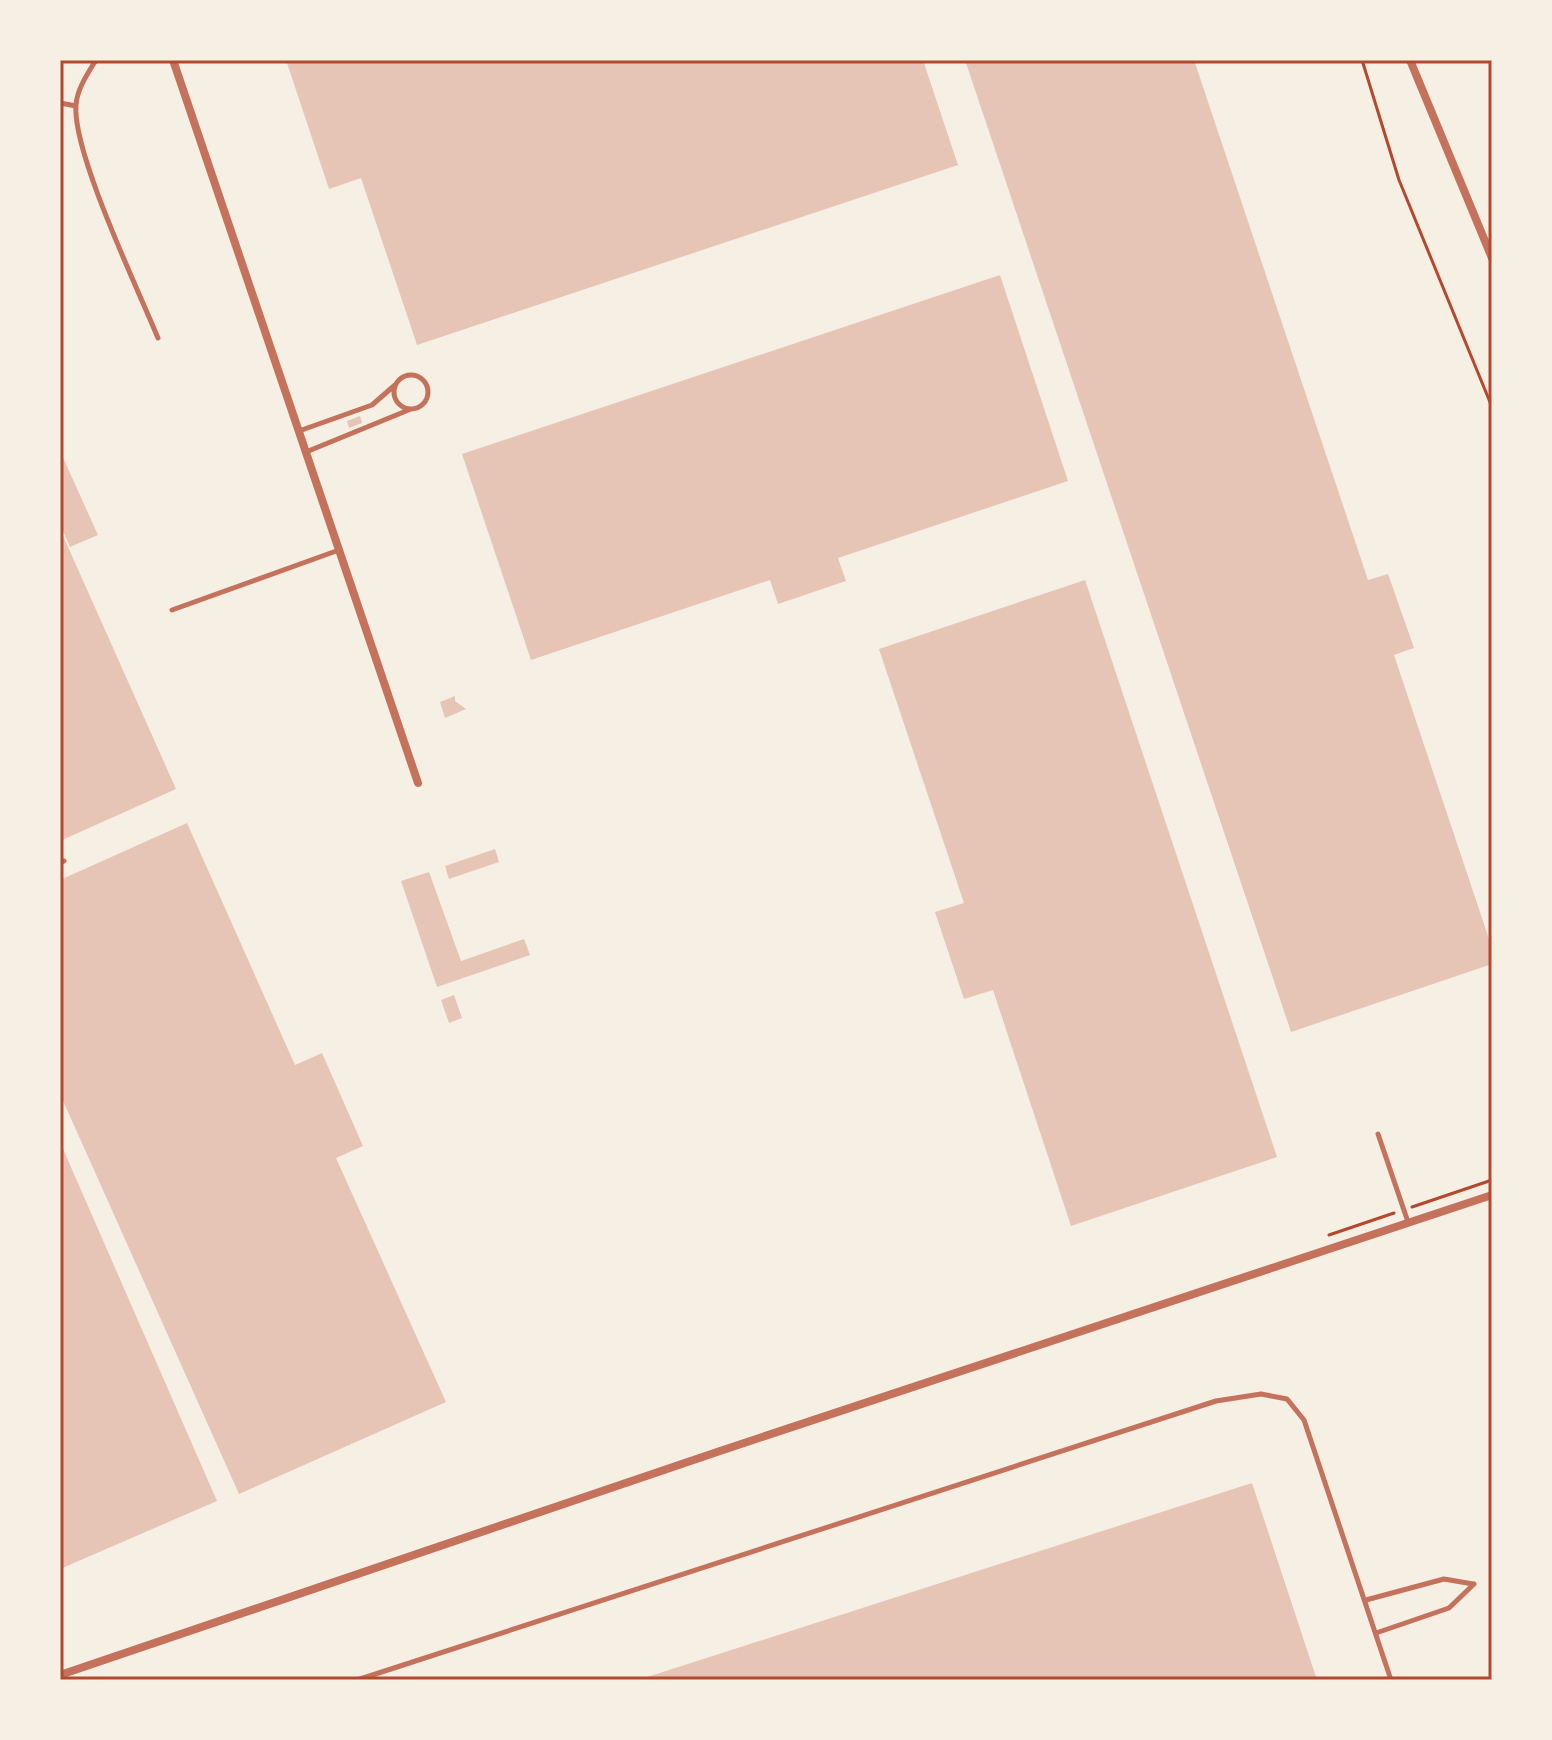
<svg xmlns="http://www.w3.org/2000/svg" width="1552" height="1740" viewBox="0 0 1552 1740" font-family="Roboto,sans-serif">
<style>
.building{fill:#e6c5b7}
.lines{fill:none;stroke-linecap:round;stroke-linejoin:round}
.path{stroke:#b5482f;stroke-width:3}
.service{stroke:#c5725c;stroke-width:5}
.minor{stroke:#c5725c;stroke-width:8}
.neatline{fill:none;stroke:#b5482f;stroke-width:3}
</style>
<rect width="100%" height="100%" fill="#f6efe4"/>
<path class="building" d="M286,60h637l35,105 -541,180 -56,-167 -32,11z
M965,60h229l174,520 20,-6 26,74 -20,7 98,293v16l-201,68z
M1000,275l68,206 -230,77 8,23 -68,23 -8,-24 -239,80 -69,-206z
M360,416l2,7 -13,5 -2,-7z
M60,451l38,84 -28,12 -10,-23z
M60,529l116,260 -116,52z
M1085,580l192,577 -206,69 -78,-236 -29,9 -29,-87 29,-9 -85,-254z
M455,696v5l11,8 -21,9 -5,-16z
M187,823l108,242 27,-12 41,93 -27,12 110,244 -207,92 -179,-400v-214z
M495,849l4,13 -50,17 -4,-13z
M429,872l32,89 63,-22 6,16 -93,32 -36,-106z
M454,995l8,23 -13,5 -8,-23z
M60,1142l157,359 -157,68z
M1252,1483l65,197h-676v-1z"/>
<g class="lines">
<path class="path" d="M1362,60l37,120 93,227
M1412,1207l80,-27
M1329,1235l65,-22"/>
<path class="service" d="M96,60c-8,13 -19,29 -20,45 -4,47 62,184 82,233
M60,103l16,3
M394 392a17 17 0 1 1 34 0a17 17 0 1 1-34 0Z
M299,431l73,-26 23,-20
M306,452l105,-43
M172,610l167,-60
M60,863l4,-2
M1378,1134l30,88
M1366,1600l78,-21 29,5
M1376,1633l73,-25 25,-24
M357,1680l859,-279 45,-7 26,5 17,21 87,260"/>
<path class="minor" d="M173,60l245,723
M1410,60l82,198
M60,1675l660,-224 772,-256"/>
</g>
<rect width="1552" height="1740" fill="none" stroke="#f6efe4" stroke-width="124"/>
<rect x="62" y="62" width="1428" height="1616" class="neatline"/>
</svg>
